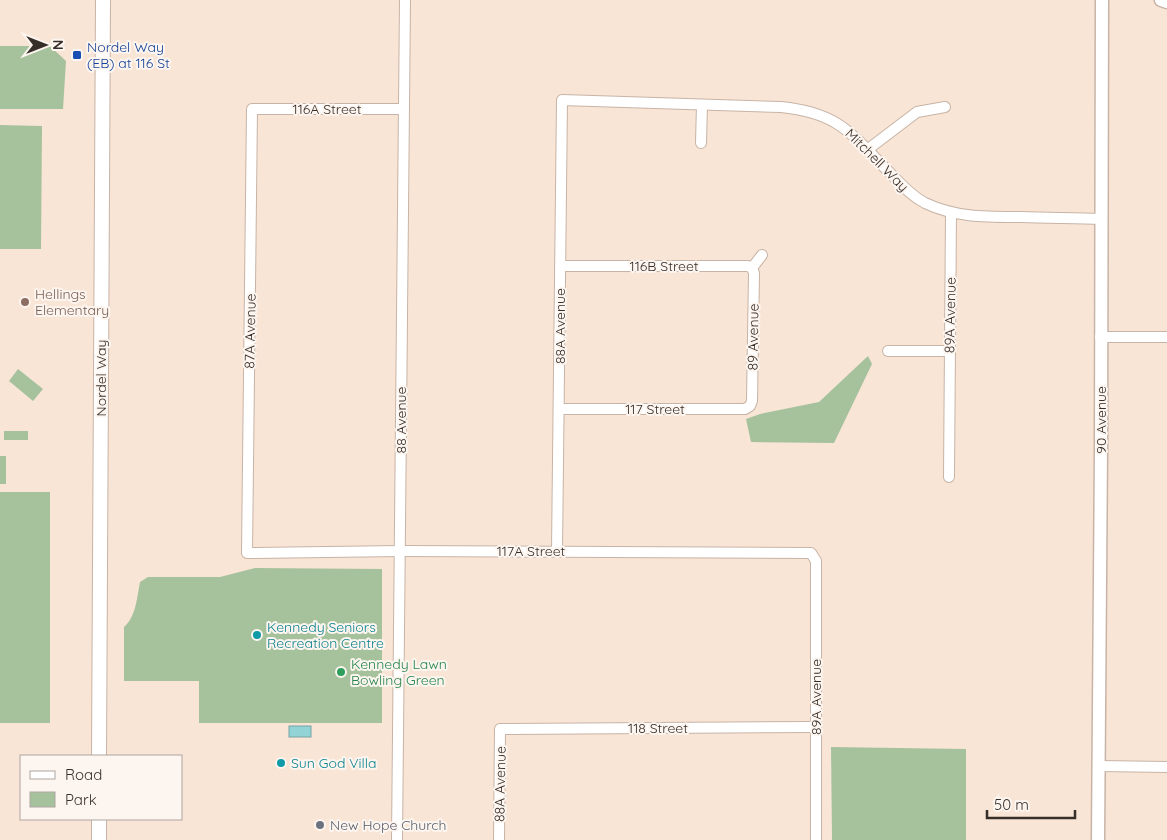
<svg xmlns="http://www.w3.org/2000/svg" width="1167" height="840" font-family="Quicksand,sans-serif">
<style>
.green{fill:#a6c29d}
.water{fill:#92d4d6;stroke:#76a2a2}
.lines{fill:none;stroke-linecap:round;stroke-linejoin:round}
.minor-casing{stroke:#c7b4a6;stroke-width:12}
.tertiary-casing{stroke:#c7b4a6;stroke-width:15}
.secondary-casing{stroke:#c7b4a6;stroke-width:16}
.minor{stroke:#fff;stroke-width:10}
.tertiary{stroke:#fff;stroke-width:12}
.secondary{stroke:#fff;stroke-width:14}
.transit-dot{fill:#1a4fb4;stroke:#fdf5ef;stroke-width:2}
.education-dot{fill:#8d6e63;stroke:#fdf5ef;stroke-width:2}
.culture-dot{fill:#0f9aa8;stroke:#fdf5ef;stroke-width:2}
.leisure-dot{fill:#2e9e5b;stroke:#fdf5ef;stroke-width:2}
.worship-dot{fill:#6b7280;stroke:#fdf5ef;stroke-width:2}
.labels{text-anchor:middle;dominant-baseline:central;stroke-width:4;stroke-linejoin:round;paint-order:stroke}
.transit-label{font-size:14px;fill:#164399;stroke:#fdf5ef;text-anchor:start}
.street-label{font-size:14px;fill:#362e29;stroke:#fdf5ef}
.education-label{font-size:14px;fill:#785e54;stroke:#fdf5ef;text-anchor:start}
.culture-label{font-size:14px;fill:#0d838f;stroke:#fdf5ef;text-anchor:start}
.leisure-label{font-size:14px;fill:#27864d;stroke:#fdf5ef;text-anchor:start}
.worship-label{font-size:14px;fill:#5b616d;stroke:#fdf5ef;text-anchor:start}
</style>
<rect width="100%" height="100%" fill="#f9e5d6"/>
<g class="green">
<polygon points="0,46 50,46 66,61 63,109 0,109"/>
<polygon points="0,125 42,126 41,249 0,249"/>
<polygon points="868,356 872,364 834,443 751,442 746,419 760,414 819,402"/>
<polygon points="18,369 43,389 33,401 9,381"/>
<rect x="4" y="431" width="24" height="9"/>
<rect x="0" y="456" width="6" height="28"/>
<rect x="0" y="492" width="50" height="231"/>
<path d="M255 568 382 569V723H199V681H124V627C136 617 137 597 140 582L148 577H220Z"/>
<polygon points="831,747 966,749 966,840 832,840"/>
</g>
<rect class="water" x="289" y="726" width="22" height="11"/>
<g class="lines">
<defs>
<g id="minor">
<polyline points="403,109 252,109 247,553 400,551 811,553 816,561 816,840"/>
<polyline points="701,143 702,105"/>
<polyline points="867,150 917,112 945,107"/>
<polyline points="560,266 748,266 752,268 762,255"/>
<polyline points="1100,337 1167,337"/>
<polyline points="888,351 950,351"/>
<polyline points="559,409 745,409 750,406 752,401 754,273 752,268"/>
<polyline points="949,477 951,213"/>
<path d="M557 552 562 100 781 107C840 113 851 134 890 173 901 184 911 196 925 203 957 218 987 217 1022 217 1048 218 1075 218 1101 219"/>
<polyline points="1099,766 1167,767"/>
<polyline points="397,840 405,0"/>
<polyline points="499,840 500,729 816,727"/>
</g>
<g id="tertiary">
<polyline points="1161,0 1167,2"/>
<polyline points="1098,840 1101,449 1102,0"/>
</g>
<g id="secondary">
<polyline points="99,756 103,0"/>
<polyline points="99,840 99,819"/>
</g>
</defs>
<use href="#minor" class="minor-casing"/>
<use href="#tertiary" class="tertiary-casing"/>
<use href="#secondary" class="secondary-casing"/>
<use href="#minor" class="minor"/>
<use href="#tertiary" class="tertiary"/>
<use href="#secondary" class="secondary"/>
</g>
<rect class="transit-dot" x="72" y="50" width="10" height="10" rx="2.5"/>
<circle class="education-dot" cx="25" cy="302" r="5"/>
<g class="culture-dot">
<circle cx="257" cy="635" r="5"/>
<circle cx="281" cy="763" r="5"/>
</g>
<circle class="leisure-dot" cx="341" cy="672" r="5"/>
<circle class="worship-dot" cx="320" cy="825" r="5"/>
<g class="labels">
<g class="transit-label">
<text x="87" y="47">Nordel Way<tspan x="87" dy="16">(EB) at 116 St</tspan></text>
</g>
<g class="street-label">
<text x="327" y="109">116A Street</text>
<text transform="translate(877 160) rotate(45)">Mitchell Way</text>
<text x="664" y="266">116B Street</text>
<text transform="translate(950 315) rotate(-89)">89A Avenue</text>
<text transform="translate(560 326) rotate(-90)">88A Avenue</text>
<text transform="translate(250 331) rotate(-89)">87A Avenue</text>
<text transform="translate(753 337) rotate(-89)">89 Avenue</text>
<text transform="translate(101 378) rotate(-90)">Nordel Way</text>
<text x="655" y="409">117 Street</text>
<text transform="translate(401 420) rotate(-90)">88 Avenue</text>
<text transform="translate(1101 420) rotate(-90)">90 Avenue</text>
<text x="531" y="551">117A Street</text>
<text transform="translate(816 697) rotate(-90)">89A Avenue</text>
<text x="658" y="728">118 Street</text>
<text transform="translate(500 784) rotate(-89)">88A Avenue</text>
</g>
<g class="education-label">
<text x="35" y="294">Hellings<tspan x="35" dy="16">Elementary</tspan></text>
</g>
<g class="culture-label">
<text x="267" y="627">Kennedy Seniors<tspan x="267" dy="16">Recreation Centre</tspan></text>
<text x="291" y="763">Sun God Villa</text>
</g>
<g class="leisure-label">
<text x="351" y="664">Kennedy Lawn<tspan x="351" dy="16">Bowling Green</tspan></text>
</g>
<g class="worship-label">
<text x="330" y="825">New Hope Church</text>
</g>
</g>
<rect x="20" y="755" width="162" height="65" fill="#fdf5ef" stroke="#ada5a0"/>
<rect x="30" y="771" width="25" height="8" fill="#ffffff" stroke="#ada5a0"/>
<text x="65" y="780" font-size="15" fill="#362e29">Road</text>
<rect x="30" y="792" width="25" height="15" fill="#a6c29d" stroke="#ada5a0"/>
<text x="65" y="805" font-size="15" fill="#362e29">Park</text>
<g transform="translate(45 45) rotate(90)" stroke="#fdf5ef" stroke-width="4" paint-order="stroke">
<path d="M0-4L9 19L0 12L-9 19Z" fill="#362e29"/>
<text y="-8" font-size="14" font-weight="bold" text-anchor="middle" fill="#362e29">N</text>
</g>
<path d="M987 810v8h88v-8" fill="none" stroke="#362e29" stroke-width="2.5"/>
<text x="994" y="810" font-size="15" fill="#362e29" stroke="#fdf5ef" stroke-width="4" paint-order="stroke">50 m</text>
</svg>
